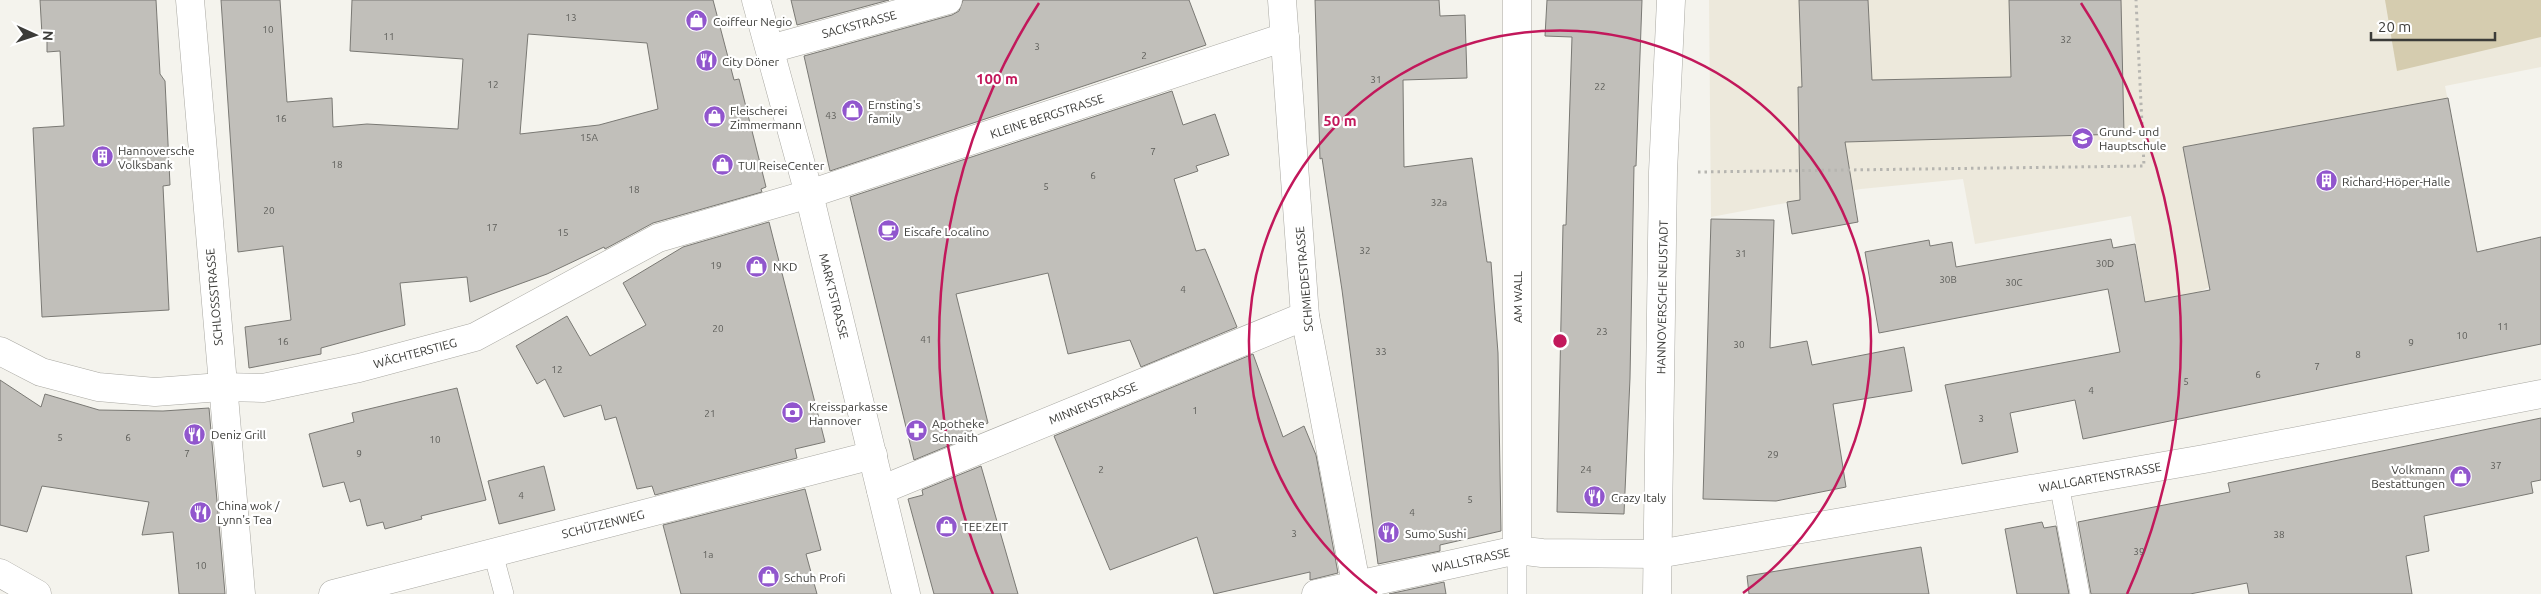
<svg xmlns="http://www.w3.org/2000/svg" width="2541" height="594" font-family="Ubuntu,sans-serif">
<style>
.built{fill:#ede9dc}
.green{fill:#d5ccaf}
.building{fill:#c1bfba;stroke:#7a7974;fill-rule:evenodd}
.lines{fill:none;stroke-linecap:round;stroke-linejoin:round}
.lane-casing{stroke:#a9a8a2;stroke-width:20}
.street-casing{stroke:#a9a8a2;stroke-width:29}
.path{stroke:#b6b5b0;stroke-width:3;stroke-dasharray:2.5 4;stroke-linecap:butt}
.lane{stroke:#fff;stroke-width:19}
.street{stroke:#fff;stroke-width:28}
.ring{fill:none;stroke:#c2185b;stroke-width:2.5}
.labels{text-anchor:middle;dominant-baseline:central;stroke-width:4.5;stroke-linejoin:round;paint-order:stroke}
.number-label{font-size:10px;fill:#5d5d59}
.poi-label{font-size:12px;fill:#3c3c39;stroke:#fff;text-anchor:start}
.street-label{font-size:12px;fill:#3c3c39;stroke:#fff}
.centre{fill:#c2185b;stroke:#fff;stroke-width:2.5}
.ring-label{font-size:15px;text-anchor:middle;font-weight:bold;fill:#c2185b;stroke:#fff;stroke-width:4.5;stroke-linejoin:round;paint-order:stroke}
</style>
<rect width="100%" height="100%" fill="#f4f3ed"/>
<polygon class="built" points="1709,0 2541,0 2541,67 2445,86 2475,237 2207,288 2199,292 2146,303 2131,216 1975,244 1963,179 1861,189 1711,217"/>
<polygon class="green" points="2385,0 2541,0 2541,37 2397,71"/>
<g class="building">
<polygon points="40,0 156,0 160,74 165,81 170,185 163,186 169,310 42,317 33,128 64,126 60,51 47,52 47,34 42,35"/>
<path d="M221 0H280L287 102 332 98 333 127 367 124 458 129 463 59 350 51 352 0H713L734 80 739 79 766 187 761 189 762 192 653 223 605 249 604 247 547 274 470 302 467 277 400 283 405 325 321 348V354L249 368 245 327 291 320 283 246 238 252ZM528 34 647 43 658 109 599 125 520 134Z"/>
<polygon points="791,0 889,0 797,25"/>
<polygon points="963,0 1189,0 1206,45 830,171 804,56 952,15 959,11"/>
<polygon points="1315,0 1439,0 1440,16 1465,15 1467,78 1403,80 1404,167 1472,158 1487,262 1491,262 1498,353 1501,531 1440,545 1440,551 1378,564 1342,290 1322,158 1320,159"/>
<polygon points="1547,0 1642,0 1636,166 1634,166 1630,378 1624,514 1557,512 1563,225 1566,225 1572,37 1545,36"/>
<polygon points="1799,0 1868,0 1872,80 2011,77 2009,0 2121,0 2124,134 1845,142 1858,222 1792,234 1787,202 1800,200 1798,87 1802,87"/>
<polygon points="1172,91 1183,125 1215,114 1229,155 1196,166 1198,171 1174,179 1196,251 1205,249 1237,327 1141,367 1130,340 1068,354 1048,273 956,294 988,423 971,430 972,436 914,460 850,197"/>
<polygon points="2448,98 2477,252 2541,237 2541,344 2083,439 2075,400 2010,413 2018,452 1962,464 1945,385 2120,352 2108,289 1879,333 1865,252 1929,240 1930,246 1952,242 1956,267 2111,239 2113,248 2135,244 2145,302 2210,290 2183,147"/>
<polygon points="1711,219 1774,220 1770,348 1807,341 1812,365 1904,347 1912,391 1833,404 1846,487 1776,501 1703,499"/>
<polygon points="769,222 825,442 795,449 797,458 655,495 652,486 637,489 616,417 605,420 601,405 564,417 545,379 537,384 516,346 567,316 590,356 646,325 623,283 683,247"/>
<polygon points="1253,354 1283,437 1304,426 1316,455 1338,573 1310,580 1310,572 1214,594 1197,537 1110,570 1054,436"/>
<polygon points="0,380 41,407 45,394 99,410 163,411 209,408 225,594 179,594 173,532 142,535 149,502 42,486 27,532 0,525"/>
<polygon points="457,388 486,500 421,516 422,519 385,529 383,522 367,526 360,499 350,502 344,482 323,487 309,434 354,422 352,413"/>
<polygon points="2541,418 2541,480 2531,482 2533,493 2424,516 2429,551 2406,556 2412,594 2249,594 2247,583 2190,594 2091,594 2078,522 2230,492 2228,483"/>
<polygon points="544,466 555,510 499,524 488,481"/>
<polygon points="981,466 1018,594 934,594 908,499 923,495 922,490"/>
<polygon points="805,489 821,550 806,554 817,594 681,594 663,525"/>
<polygon points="2042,522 2044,528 2056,526 2069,594 2017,594 2005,529"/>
<polygon points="1921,547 1929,594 1749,594 1747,576"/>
<polygon points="1444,582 1446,594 1389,594"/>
</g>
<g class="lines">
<defs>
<g id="lane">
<polyline points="2059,484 2080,594"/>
<polyline points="1517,550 1517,594"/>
<polyline points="493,553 504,594"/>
</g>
<g id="street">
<polyline points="190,0 241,594"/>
<polyline points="756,0 809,194 906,594"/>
<polyline points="1282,0 1305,316 1358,594"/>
<polyline points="1517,0 1517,550"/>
<polyline points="770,49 948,0"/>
<polyline points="0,351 41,372 98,387 155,392 221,387 263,388 359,368 475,337 658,238 809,194 1285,37"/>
<polyline points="881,490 1305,316"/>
<polyline points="0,573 37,594"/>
<polyline points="333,594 873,455"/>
<polyline points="1316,594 1517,550 1542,553 1658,554 2204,459 2541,394"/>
<polyline points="1657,594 1663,172 1671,0"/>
</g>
</defs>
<use href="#lane" class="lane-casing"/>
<use href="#street" class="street-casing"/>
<polyline class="path" points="1698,172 2144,166 2136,0"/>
<use href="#lane" class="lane"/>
<use href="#street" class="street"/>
</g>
<g class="ring">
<path d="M1377 593A311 311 0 1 1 1743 593"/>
<path d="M993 594A621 621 0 0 1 1039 3M2081 3A621 621 0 0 1 2127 594"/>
</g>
<defs>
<symbol id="shop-disc" viewBox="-11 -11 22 22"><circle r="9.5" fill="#9156cd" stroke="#fff"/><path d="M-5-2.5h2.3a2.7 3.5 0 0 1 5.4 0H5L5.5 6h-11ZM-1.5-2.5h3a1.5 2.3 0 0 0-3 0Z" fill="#fff"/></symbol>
<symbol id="restaurant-disc" viewBox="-11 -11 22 22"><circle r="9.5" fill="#9156cd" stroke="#fff"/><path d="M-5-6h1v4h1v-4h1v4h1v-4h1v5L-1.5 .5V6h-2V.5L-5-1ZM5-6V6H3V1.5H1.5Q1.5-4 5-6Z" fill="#fff"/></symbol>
<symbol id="school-disc" viewBox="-11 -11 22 22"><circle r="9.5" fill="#9156cd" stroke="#fff"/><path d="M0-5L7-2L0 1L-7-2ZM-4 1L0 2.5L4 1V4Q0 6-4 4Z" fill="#fff"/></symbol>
<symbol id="building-disc" viewBox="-11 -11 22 22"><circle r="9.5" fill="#9156cd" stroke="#fff"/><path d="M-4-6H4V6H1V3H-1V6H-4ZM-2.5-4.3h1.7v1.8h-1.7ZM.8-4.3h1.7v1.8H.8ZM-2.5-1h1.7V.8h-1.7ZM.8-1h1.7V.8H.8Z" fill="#fff"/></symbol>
<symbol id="cafe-disc" viewBox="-11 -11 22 22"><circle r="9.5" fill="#9156cd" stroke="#fff"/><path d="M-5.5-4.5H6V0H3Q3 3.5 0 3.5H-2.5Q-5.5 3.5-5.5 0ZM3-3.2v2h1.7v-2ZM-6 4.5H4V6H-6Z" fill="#fff"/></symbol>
<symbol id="bank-disc" viewBox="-11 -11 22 22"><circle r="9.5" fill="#9156cd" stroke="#fff"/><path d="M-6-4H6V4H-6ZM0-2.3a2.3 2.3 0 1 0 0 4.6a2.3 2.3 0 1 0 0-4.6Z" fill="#fff"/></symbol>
<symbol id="pharmacy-disc" viewBox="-11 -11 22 22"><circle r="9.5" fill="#9156cd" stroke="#fff"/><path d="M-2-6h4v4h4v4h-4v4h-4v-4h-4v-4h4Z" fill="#fff"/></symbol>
</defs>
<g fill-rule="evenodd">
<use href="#shop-disc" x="684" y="8" width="25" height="25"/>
<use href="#restaurant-disc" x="694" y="48" width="25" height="25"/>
<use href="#shop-disc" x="840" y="98" width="25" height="25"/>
<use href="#shop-disc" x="702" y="104" width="25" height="25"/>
<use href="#school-disc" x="2070" y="126" width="25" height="25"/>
<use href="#building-disc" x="90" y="144" width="25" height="25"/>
<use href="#shop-disc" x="710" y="152" width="25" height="25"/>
<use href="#building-disc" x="2314" y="168" width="25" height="25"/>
<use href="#cafe-disc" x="876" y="218" width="25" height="25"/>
<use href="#shop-disc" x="744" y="254" width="25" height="25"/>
<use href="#bank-disc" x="780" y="400" width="25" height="25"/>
<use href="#pharmacy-disc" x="904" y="418" width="25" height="25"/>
<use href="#restaurant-disc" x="182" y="422" width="25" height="25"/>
<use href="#shop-disc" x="2448" y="464" width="25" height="25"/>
<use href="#restaurant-disc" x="1582" y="484" width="25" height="25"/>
<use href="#restaurant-disc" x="188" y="500" width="25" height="25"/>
<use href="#shop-disc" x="934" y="514" width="25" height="25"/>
<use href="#restaurant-disc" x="1376" y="520" width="25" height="25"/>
<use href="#shop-disc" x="756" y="564" width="25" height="25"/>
</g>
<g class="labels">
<g class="number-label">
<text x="571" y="17">13</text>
<text x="268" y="29">10</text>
<text x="389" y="36">11</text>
<text x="2066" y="39">32</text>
<text x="1037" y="46">3</text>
<text x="1144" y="55">2</text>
<text x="1376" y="79">31</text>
<text x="493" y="84">12</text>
<text x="1600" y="86">22</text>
<text x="831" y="115">43</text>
<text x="281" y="118">16</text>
<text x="589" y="137">15A</text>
<text x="1153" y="151">7</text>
<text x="337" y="164">18</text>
<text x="1093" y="175">6</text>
<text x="1046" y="186">5</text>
<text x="634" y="189">18</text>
<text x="1439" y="202">32a</text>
<text x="269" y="210">20</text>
<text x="492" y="227">17</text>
<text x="563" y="232">15</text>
<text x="1365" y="250">32</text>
<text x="1741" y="253">31</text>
<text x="2105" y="263">30D</text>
<text x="716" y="265">19</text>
<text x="1948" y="279">30B</text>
<text x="2014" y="282">30C</text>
<text x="1183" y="289">4</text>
<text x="2503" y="326">11</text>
<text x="718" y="328">20</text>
<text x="1602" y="331">23</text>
<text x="2462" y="335">10</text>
<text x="926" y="339">41</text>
<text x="283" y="341">16</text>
<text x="2411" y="342">9</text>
<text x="1739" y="344">30</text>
<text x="1381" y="351">33</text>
<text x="2358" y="354">8</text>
<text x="2317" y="366">7</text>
<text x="557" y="369">12</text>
<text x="2258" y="374">6</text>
<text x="2186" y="381">5</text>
<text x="2091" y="390">4</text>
<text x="1195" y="410">1</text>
<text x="710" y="413">21</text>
<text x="1981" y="418">3</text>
<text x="60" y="437">5</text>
<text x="128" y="437">6</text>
<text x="435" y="439">10</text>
<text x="187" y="453">7</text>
<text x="359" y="453">9</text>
<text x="1773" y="454">29</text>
<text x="2496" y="465">37</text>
<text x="1101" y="469">2</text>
<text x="1586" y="469">24</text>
<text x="521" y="495">4</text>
<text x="1470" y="499">5</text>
<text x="1412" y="512">4</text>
<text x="1294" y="533">3</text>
<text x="2279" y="534">38</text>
<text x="2139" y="551">39</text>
<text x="708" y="554">1a</text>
<text x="201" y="565">10</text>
</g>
<g class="poi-label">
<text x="713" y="21">Coiffeur Negio</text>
<text x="722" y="61">City Döner</text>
<text x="868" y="104">Ernsting's<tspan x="868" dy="14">family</tspan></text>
<text x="730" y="110">Fleischerei<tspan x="730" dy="14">Zimmermann</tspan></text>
<text x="2099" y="131">Grund- und<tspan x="2099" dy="14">Hauptschule</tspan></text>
<text x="118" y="150">Hannoversche<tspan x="118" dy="14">Volksbank</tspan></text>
<text x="738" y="165">TUI ReiseCenter</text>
<text x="2342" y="181">Richard-Höper-Halle</text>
<text x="904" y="231">Eiscafe Localino</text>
<text x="773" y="266">NKD</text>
<text x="809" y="406">Kreissparkasse<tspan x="809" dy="14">Hannover</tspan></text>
<text x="932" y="423">Apotheke<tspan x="932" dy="14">Schnaith</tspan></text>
<text x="211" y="434">Deniz Grill</text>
<text x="2445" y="469" text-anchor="end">Volkmann<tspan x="2445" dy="14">Bestattungen</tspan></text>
<text x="1611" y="497">Crazy Italy</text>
<text x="217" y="505">China wok /<tspan x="217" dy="14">Lynn's Tea</tspan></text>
<text x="962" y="526">TEE ZEIT</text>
<text x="1405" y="533">Sumo Sushi</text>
<text x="784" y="577">Schuh Profi</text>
</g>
<g class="street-label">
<text transform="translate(859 24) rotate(-15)">SACKSTRASSE</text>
<text transform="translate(1047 116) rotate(-18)">KLEINE BERGSTRASSE</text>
<text transform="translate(1304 279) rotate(-95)">SCHMIEDESTRASSE</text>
<text transform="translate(834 296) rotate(76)">MARKTSTRASSE</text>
<text transform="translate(214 297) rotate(-95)">SCHLOSSSTRASSE</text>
<text transform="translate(1517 297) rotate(-90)">AM WALL</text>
<text transform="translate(1662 297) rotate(-89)">HANNOVERSCHE NEUSTADT</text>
<text transform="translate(415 353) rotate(-15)">WÄCHTERSTIEG</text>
<text transform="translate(1093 403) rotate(-22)">MINNENSTRASSE</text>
<text transform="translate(2100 477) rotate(-10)">WALLGARTENSTRASSE</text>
<text transform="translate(603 524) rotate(-14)">SCHÜTZENWEG</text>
<text transform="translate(1471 560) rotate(-12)">WALLSTRASSE</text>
</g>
</g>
<circle cx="1560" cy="341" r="8" class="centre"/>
<g class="ring-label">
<text x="997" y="84">100 m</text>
<text x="1340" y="126">50 m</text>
</g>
<g transform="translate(35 35) rotate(93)" stroke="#ffffff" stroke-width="4" paint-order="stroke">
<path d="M0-4L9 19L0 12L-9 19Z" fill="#3c3c39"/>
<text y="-8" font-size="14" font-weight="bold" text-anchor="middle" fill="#3c3c39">N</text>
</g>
<path d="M2371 32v8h124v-8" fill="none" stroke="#3c3c39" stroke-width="2.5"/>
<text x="2378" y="32" font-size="15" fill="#3c3c39" stroke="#ffffff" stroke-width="4" paint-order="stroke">20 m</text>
</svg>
